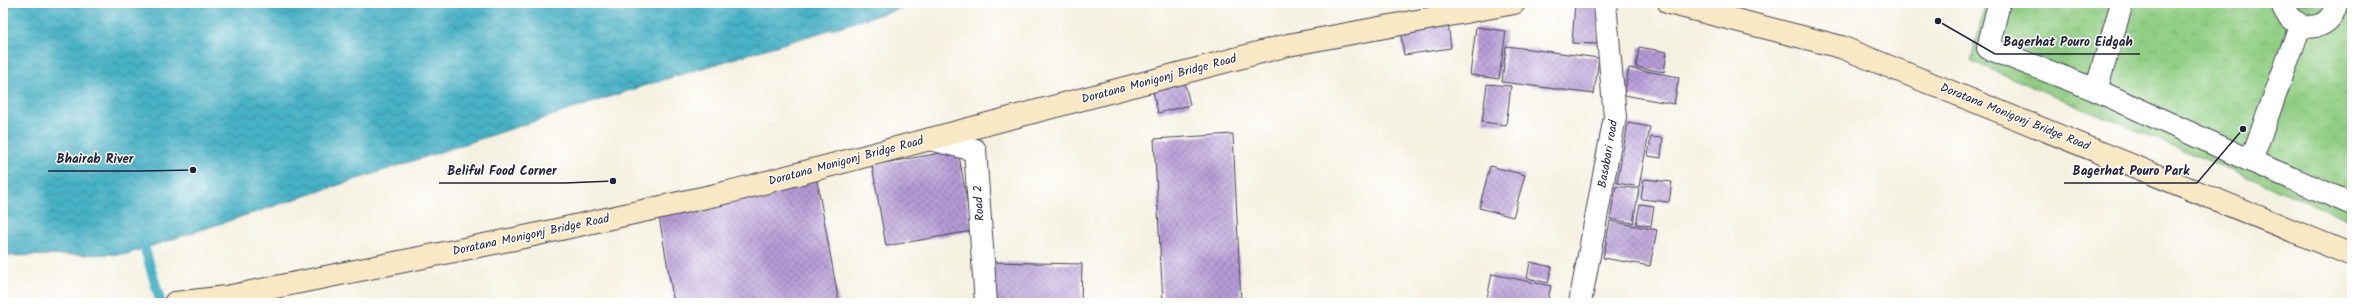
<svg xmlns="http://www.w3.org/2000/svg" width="2355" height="306" font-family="Kalam,sans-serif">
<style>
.park{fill:url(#park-crowns);stroke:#5a785f}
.water{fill:url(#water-waves);stroke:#346a80}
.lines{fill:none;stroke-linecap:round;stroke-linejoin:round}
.stream{stroke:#47b1c5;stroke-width:10}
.building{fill:url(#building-cross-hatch)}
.pedestrian-casing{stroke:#424154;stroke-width:24}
.minor-casing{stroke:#424154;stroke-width:24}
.secondary-casing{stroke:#424154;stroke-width:24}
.pedestrian{stroke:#fff;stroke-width:22}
.minor{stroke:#fff;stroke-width:22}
.secondary{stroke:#f8e8c3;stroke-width:22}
.labels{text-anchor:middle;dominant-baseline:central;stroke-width:3;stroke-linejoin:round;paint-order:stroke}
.street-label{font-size:12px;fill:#22223b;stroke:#fff}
.leader{fill:none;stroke:#22223b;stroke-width:1.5}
.callout-dot{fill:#22223b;stroke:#fff;stroke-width:1.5}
.callout-label{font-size:13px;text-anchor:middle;font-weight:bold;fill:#22223b;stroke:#fff;stroke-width:3;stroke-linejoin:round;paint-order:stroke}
</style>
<defs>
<pattern id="park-crowns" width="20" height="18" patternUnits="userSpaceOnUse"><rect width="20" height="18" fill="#91ce83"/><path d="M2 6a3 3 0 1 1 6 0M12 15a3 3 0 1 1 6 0" fill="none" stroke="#7db172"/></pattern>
<pattern id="water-waves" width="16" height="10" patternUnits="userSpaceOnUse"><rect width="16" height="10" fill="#47b1c5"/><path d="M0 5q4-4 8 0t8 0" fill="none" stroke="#3b90a1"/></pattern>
<pattern id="building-cross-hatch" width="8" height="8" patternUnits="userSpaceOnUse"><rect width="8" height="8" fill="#b69bd6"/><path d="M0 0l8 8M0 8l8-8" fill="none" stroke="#947eaf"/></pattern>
</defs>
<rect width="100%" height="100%" fill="#fff"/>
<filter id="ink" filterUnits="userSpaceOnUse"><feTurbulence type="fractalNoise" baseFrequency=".025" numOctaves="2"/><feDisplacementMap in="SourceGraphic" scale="8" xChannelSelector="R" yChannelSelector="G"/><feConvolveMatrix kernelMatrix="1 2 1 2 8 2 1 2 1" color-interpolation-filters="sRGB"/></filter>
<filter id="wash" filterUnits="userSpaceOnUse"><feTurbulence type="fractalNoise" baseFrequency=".012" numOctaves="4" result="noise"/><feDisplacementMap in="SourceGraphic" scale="16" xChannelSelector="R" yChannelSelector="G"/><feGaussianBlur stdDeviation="0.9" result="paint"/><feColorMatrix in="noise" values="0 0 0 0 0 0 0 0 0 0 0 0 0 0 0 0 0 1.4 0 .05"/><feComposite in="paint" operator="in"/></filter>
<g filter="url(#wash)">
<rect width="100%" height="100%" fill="#f5f1e1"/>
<polygon class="park" points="1985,3 2352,3 2352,221 1971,61"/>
<polygon class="water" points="3,3 918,3 640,87 127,254 3,256"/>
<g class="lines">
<polyline class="stream" points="141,236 161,303"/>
</g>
<g id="blocks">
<g class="building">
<polygon points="1575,3 1599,3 1597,44 1572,43"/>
<polygon points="1448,22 1451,48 1404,55 1400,28"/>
<polygon points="1476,27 1506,31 1499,79 1470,75"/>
<polygon points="1506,46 1599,58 1594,94 1502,82"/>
<polygon points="1639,47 1667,52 1664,72 1636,67"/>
<polygon points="1629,68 1679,77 1674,104 1624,95"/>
<polygon points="1184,79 1190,105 1158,113 1152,87"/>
<polygon points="1487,84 1511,86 1506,125 1482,122"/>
<polygon points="1628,123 1650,127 1639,187 1617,183"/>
<polygon points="1233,134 1241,303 1163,303 1154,139"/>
<polygon points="1651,137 1663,138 1661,158 1648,156"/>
<polygon points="958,150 972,231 886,246 872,165"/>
<polygon points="1490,166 1525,175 1513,217 1479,208"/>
<polygon points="1644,179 1672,182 1669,202 1641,199"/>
<polygon points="817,181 839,303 674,303 658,211"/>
<polygon points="1616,186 1639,189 1633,223 1610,219"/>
<polygon points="1640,204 1654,206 1651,226 1636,224"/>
<polygon points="1610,221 1657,230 1650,266 1603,258"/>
<polygon points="991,262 1082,264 1081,303 990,303"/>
<polygon points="1530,262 1552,267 1548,283 1527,278"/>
<polygon points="1492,274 1551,286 1547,303 1486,303"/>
</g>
</g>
</g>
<g filter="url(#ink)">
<use href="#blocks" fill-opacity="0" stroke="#424154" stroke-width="1"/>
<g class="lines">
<defs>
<g id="pedestrian">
<polyline points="1999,3 1988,48 2096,90 2251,161 2352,204"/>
<path d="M2282 3C2290 34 2332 35 2336 3"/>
<polyline points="2096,90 2122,3"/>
<polyline points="2251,161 2300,26"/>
</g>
<g id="minor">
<polyline points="930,139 975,150 986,303"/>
<polyline points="1580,303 1615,117 1605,3"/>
</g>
<g id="secondary">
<polyline points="1669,3 1841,47 2352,255"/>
<polyline points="175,303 226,297 529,236 729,192 1288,45 1514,3"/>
</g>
</defs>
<use href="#pedestrian" class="pedestrian-casing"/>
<use href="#minor" class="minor-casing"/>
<use href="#secondary" class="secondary-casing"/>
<use href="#pedestrian" class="pedestrian"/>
<use href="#minor" class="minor"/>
<use href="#secondary" class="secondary"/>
</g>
</g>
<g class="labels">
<g class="street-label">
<text transform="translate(1159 79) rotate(-15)">Doratana Monigonj Bridge Road</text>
<text transform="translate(2015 117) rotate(22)">Doratana Monigonj Bridge Road</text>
<text transform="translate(1608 154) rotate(-80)">Basabari road</text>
<text transform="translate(846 161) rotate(-15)">Doratana Monigonj Bridge Road</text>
<text transform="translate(979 203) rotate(-94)">Road 2</text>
<text transform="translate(531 235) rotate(-12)">Doratana Monigonj Bridge Road</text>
</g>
</g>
<path class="leader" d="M1938 21L1995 54H2140M193 170L141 171H48M2243 129L2197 183H2064M613 181L565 183H439"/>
<g class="callout-dot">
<circle cx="1938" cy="21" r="4"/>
<circle cx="193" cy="170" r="4"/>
<circle cx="2243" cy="129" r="4"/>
<circle cx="613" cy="181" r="4"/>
</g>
<g class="callout-label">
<text x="2068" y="46">Bagerhat Pouro Eidgah</text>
<text x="95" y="163">Bhairab River</text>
<text x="2131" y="175">Bagerhat Pouro Park</text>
<text x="502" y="175">Beliful Food Corner</text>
</g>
<rect width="2355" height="306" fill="none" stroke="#fff" stroke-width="16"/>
</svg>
